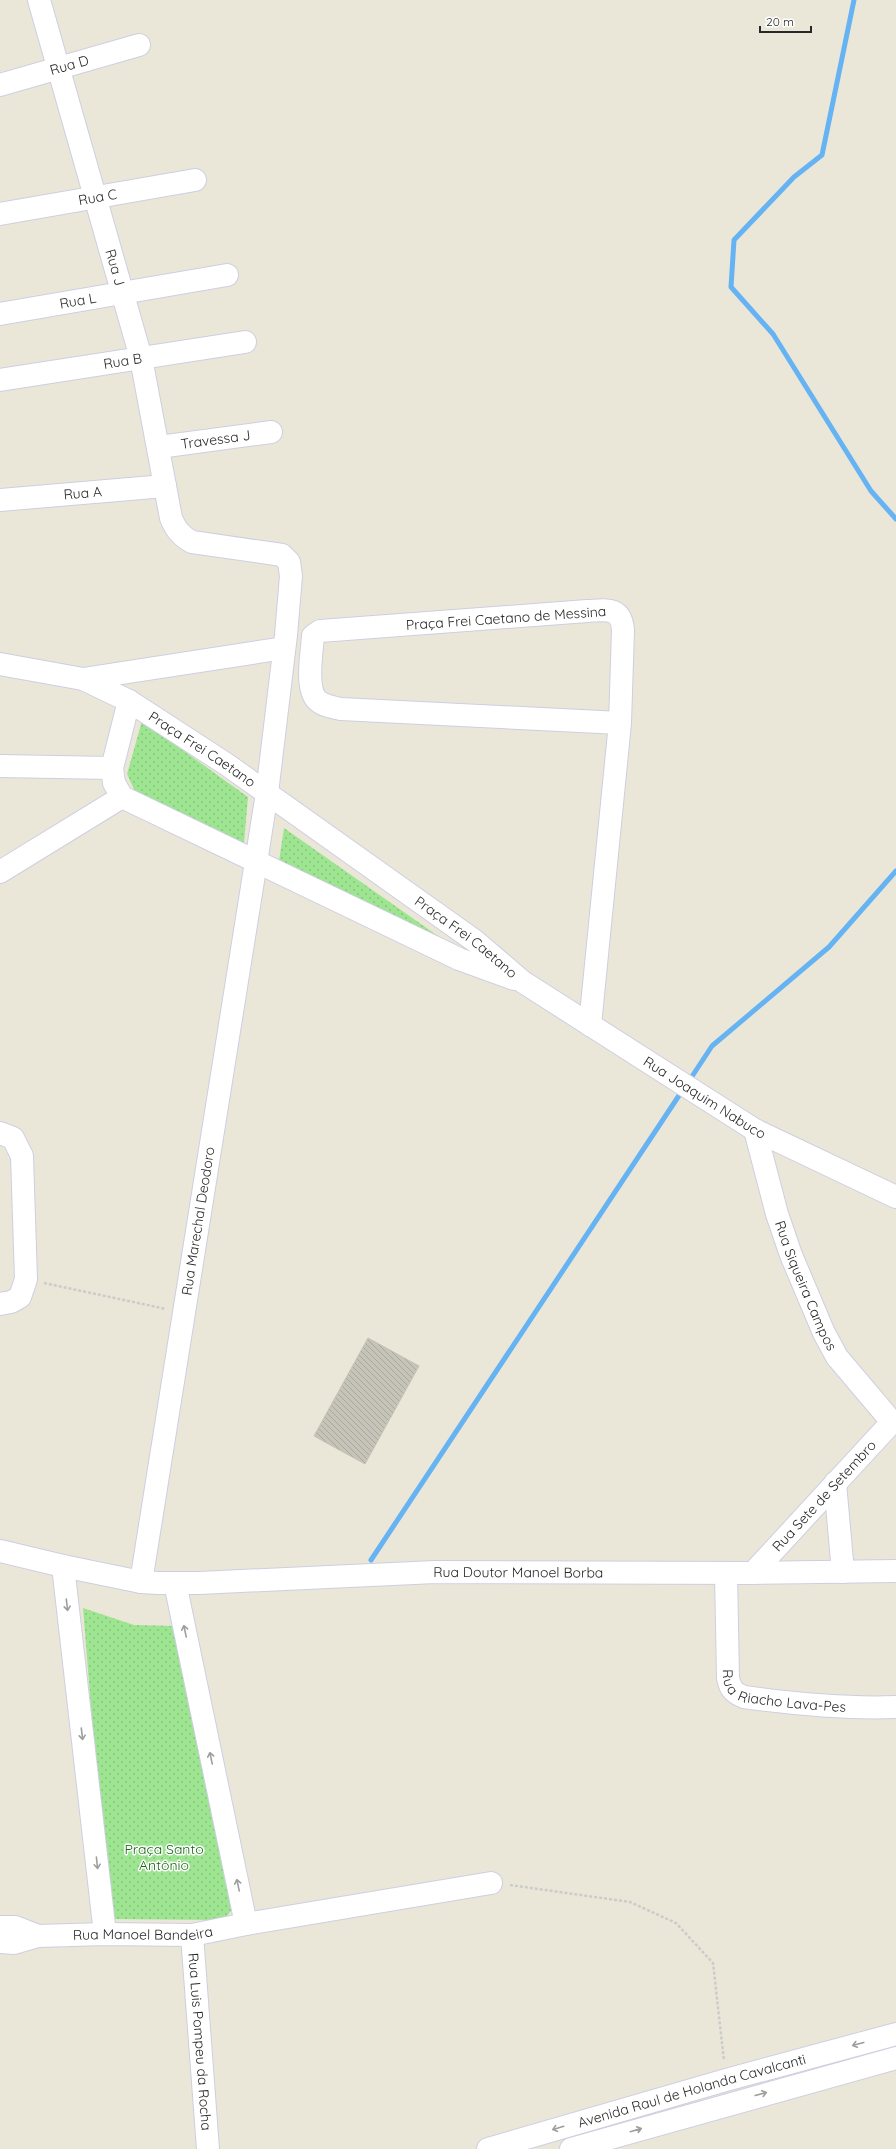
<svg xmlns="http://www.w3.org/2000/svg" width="896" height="2149" font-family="Quicksand,sans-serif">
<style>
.park{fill:url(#park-dots)}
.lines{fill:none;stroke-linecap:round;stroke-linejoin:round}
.stream{stroke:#66b3f3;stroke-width:5}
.building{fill:url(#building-back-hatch);stroke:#c6c3b2}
.minor-casing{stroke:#cecee2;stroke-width:24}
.path{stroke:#cbcbcb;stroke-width:2.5;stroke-dasharray:3 2;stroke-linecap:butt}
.minor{stroke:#fff;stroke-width:22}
.oneway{stroke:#9e9e9e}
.labels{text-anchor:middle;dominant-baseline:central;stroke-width:3;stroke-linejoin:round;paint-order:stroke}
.street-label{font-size:14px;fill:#282828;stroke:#fff}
.park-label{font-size:14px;fill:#186616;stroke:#fff}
</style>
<defs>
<pattern id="park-dots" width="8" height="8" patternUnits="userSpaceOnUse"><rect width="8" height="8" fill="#9ee592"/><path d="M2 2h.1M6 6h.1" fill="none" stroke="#88c47e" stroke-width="1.8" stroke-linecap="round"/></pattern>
<pattern id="building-back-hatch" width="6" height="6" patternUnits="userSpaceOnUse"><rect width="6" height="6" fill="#c6c3b8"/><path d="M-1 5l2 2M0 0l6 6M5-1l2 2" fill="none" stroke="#aaa89e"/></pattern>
</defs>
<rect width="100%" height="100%" fill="#ebe7d8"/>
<g class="park">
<polygon points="142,721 248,797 244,843 137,796 127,774"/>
<polygon points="284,828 478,964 279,861"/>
<polygon points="83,1608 134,1625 177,1626 236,1904 224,1920 108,1919"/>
</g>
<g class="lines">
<g class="stream">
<polyline points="854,0 822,155 794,177 734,240 731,287 773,334 871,491 896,519"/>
<polyline points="689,1081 712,1046 829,947 896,871"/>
<polyline points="371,1560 682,1091"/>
</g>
</g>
<polygon class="building" points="368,1338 419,1366 365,1464 314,1436"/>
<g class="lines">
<defs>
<g id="minor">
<path id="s1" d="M39 0 141 358 171 518C176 530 181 536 192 542L282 555 289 562 291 576 286 635 267 793 141 1582"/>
<path id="s2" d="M0 85 139 45"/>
<path id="s3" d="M0 214 195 180"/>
<path id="s4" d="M0 314 227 275"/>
<path id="s5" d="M0 380 245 342"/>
<path id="s6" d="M159 447 271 432"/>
<path id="s7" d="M0 500 165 486"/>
<path id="s8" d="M0 664 83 679 129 701 226 764 475 941 523 982 755 1130 896 1197"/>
<polyline points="83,679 284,648"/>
<polyline points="129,701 112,768 114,783 122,797 459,959 514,979"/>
<polyline points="0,766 112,768"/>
<polyline points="0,872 122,797"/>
<path d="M590 1025 620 723 623 630C621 606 606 610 587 611L320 631 313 636C312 652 305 688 317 700 323 706 333 707 341 709L620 723"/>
<path id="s9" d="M755 1130 777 1214 791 1255 824 1333 837 1357 892 1422"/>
<polyline points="0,1133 13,1138 22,1156 26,1279 20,1297 11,1302 0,1304"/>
<polyline points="835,1483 843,1572"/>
<path id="s10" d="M0 1551 63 1566 141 1582 158 1583H199L435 1572 753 1573 896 1571"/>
<polyline points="63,1566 105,1934"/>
<path id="s11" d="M726 1573 728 1678C730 1689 734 1693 744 1697 795 1704 845 1709 896 1707"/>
<path id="s12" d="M753 1573 892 1422 896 1421"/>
<polyline points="175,1583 246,1924"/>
<polyline points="0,1927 15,1927 38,1936"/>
<path id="s13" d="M192 1935 208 2149"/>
<path id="s14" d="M0 1942 14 1943 38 1936 105 1934 192 1935 246 1924 491 1883"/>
<path id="s15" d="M488 2149 726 2080 896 2034"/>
<polyline points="571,2149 896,2058"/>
</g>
</defs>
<use href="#minor" class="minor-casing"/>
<g class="path">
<polyline points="44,1283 166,1309"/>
<polyline points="510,1885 630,1902 676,1923 713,1963 724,2061"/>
</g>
<use href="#minor" class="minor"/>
</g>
<defs><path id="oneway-shaft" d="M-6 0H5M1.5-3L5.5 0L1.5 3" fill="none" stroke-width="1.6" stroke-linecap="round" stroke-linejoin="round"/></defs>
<g class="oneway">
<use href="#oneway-shaft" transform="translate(67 1605) rotate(83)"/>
<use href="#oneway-shaft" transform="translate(185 1631) rotate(-102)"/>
<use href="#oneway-shaft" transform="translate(82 1734) rotate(83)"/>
<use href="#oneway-shaft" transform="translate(211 1758) rotate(-102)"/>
<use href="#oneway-shaft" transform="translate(97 1863) rotate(84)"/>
<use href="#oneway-shaft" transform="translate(238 1885) rotate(-102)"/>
<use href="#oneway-shaft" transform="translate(858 2044) rotate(165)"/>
<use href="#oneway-shaft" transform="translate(761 2094) rotate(-15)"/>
<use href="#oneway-shaft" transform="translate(558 2128) rotate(163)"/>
<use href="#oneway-shaft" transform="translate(636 2130) rotate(-16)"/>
</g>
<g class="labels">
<g class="street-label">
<text stroke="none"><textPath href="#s2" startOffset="72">Rua D</textPath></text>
<text stroke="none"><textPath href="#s3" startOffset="99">Rua C</textPath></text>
<text stroke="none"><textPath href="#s1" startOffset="278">Rua J</textPath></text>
<text stroke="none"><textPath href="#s4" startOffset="79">Rua L</textPath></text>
<text stroke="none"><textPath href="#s5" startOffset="124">Rua B</textPath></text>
<text stroke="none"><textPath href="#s6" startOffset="57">Travessa J</textPath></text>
<text stroke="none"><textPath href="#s7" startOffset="83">Rua A</textPath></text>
<text transform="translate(506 618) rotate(-4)">Praça Frei Caetano de Messina</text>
<text stroke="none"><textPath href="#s8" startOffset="223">Praça Frei Caetano</textPath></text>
<text stroke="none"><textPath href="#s8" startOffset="547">Praça Frei Caetano</textPath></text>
<text stroke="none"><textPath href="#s8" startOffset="835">Rua Joaquim Nabuco</textPath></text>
<text transform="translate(198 1221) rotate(-81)">Rua Marechal Deodoro</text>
<text stroke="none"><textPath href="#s9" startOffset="164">Rua Siqueira Campos</textPath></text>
<text stroke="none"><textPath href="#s12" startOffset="105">Rua Sete de Setembro</textPath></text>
<text stroke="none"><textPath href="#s10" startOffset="522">Rua Doutor Manoel Borba</textPath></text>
<text stroke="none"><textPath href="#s11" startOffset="165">Rua Riacho Lava-Pes</textPath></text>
<text stroke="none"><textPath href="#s14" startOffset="144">Rua Manoel Bandeira</textPath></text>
<text stroke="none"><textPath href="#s13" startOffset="107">Rua Luis Pompeu da Rocha</textPath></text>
<text stroke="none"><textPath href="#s15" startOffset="212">Avenida Raul de Holanda Cavalcanti</textPath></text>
</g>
<g class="park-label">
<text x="164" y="1849">Praça Santo<tspan x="164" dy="16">Antônio</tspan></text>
</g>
</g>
<path d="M760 26v6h51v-6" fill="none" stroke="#282828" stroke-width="2"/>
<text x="766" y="26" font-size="12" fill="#282828" stroke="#ffffff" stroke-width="3" paint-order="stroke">20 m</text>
</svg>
